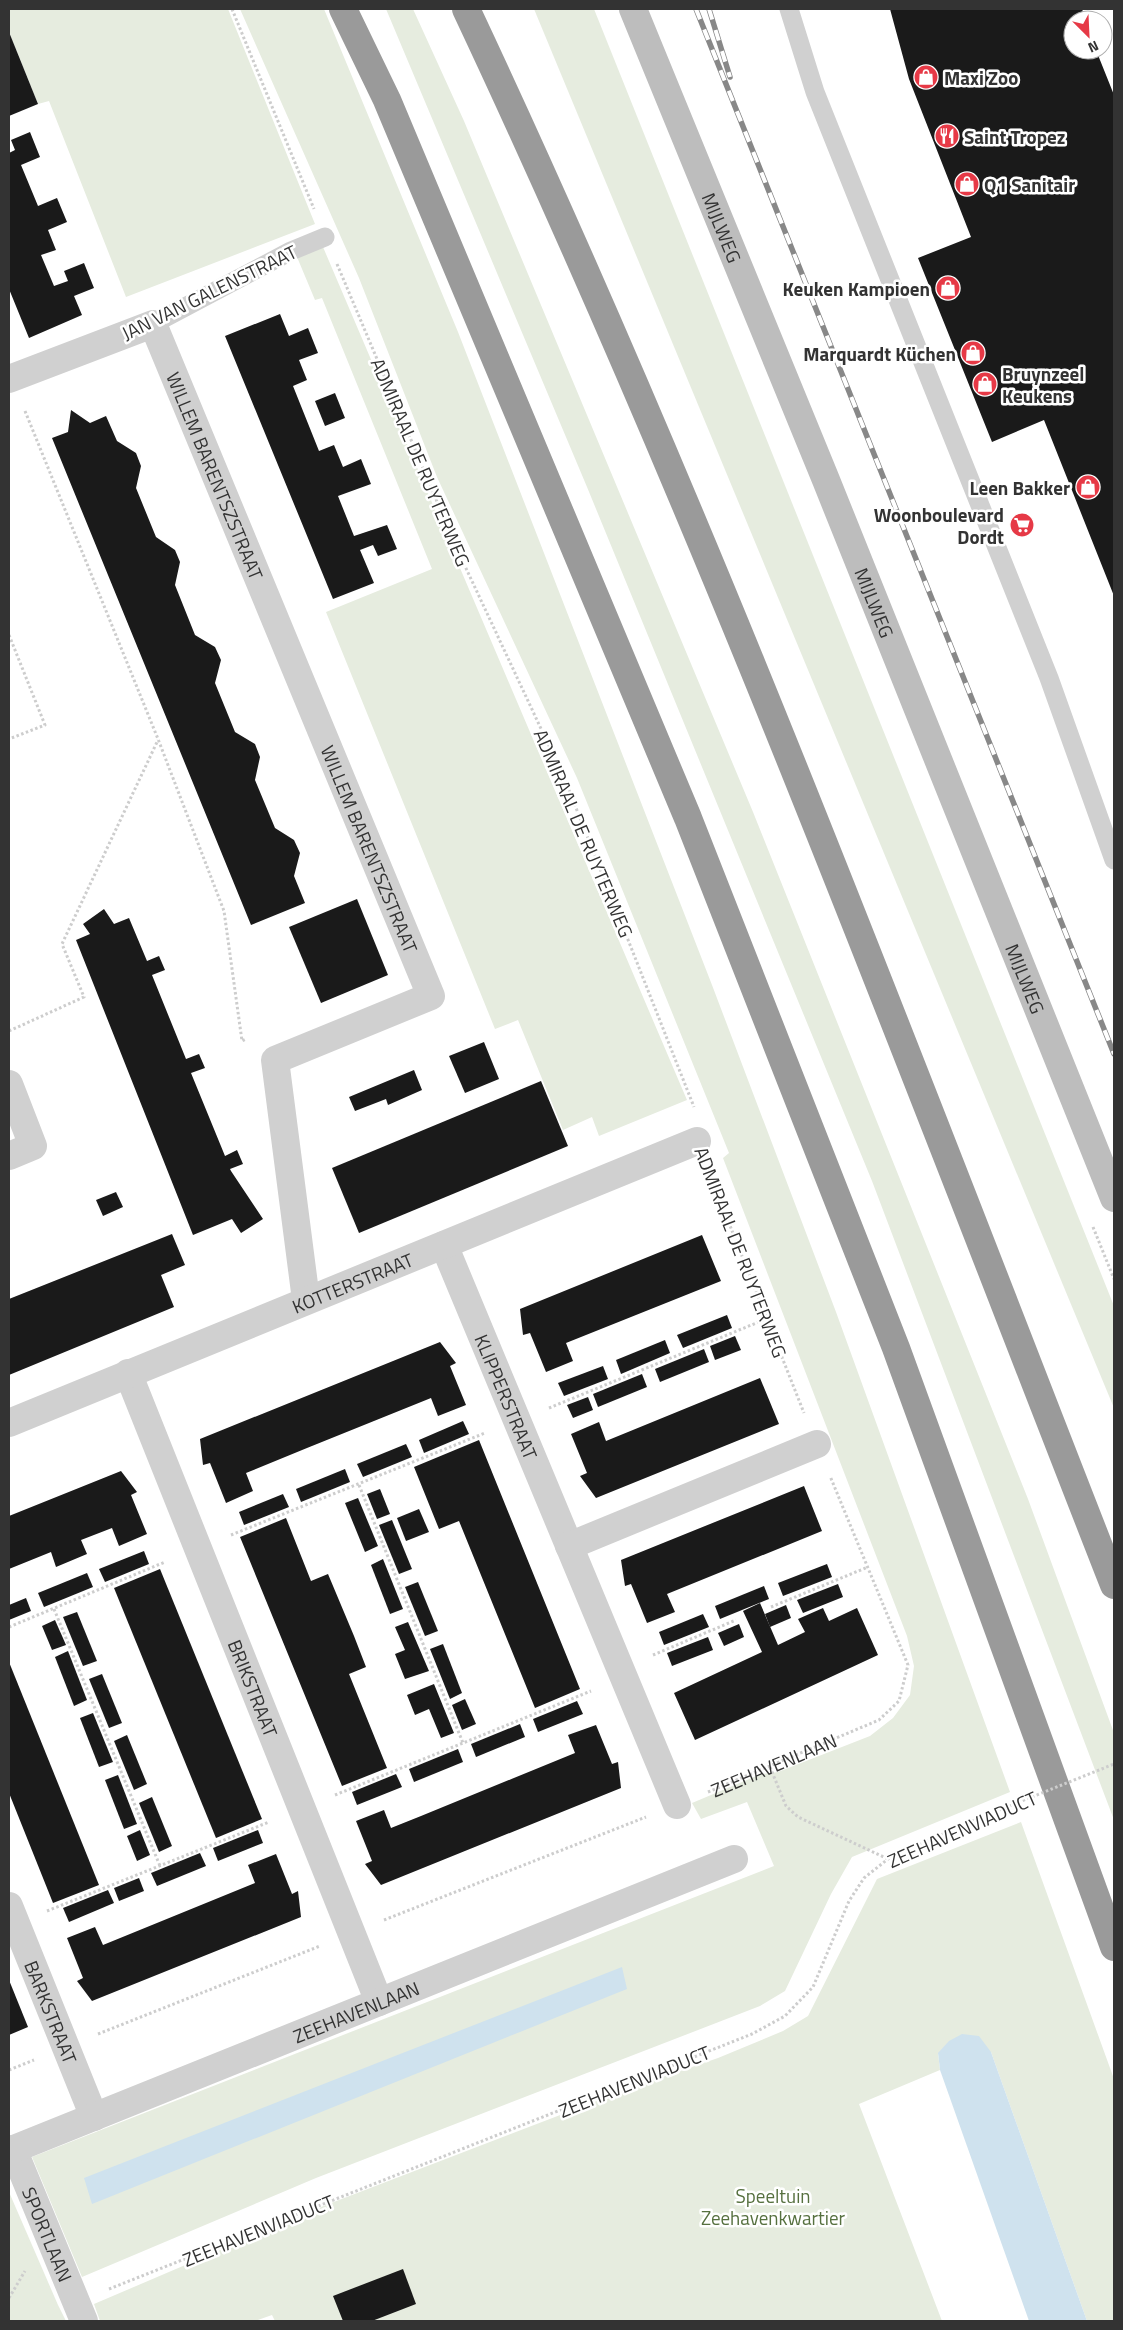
<svg xmlns="http://www.w3.org/2000/svg" width="1123" height="2330" font-family="'Titillium Web',sans-serif">
<style>
.green{fill:#e6ecdf}
.water{fill:#cfe2ee}
.building{fill:#1a1a1a}
.lines{fill:none;stroke-linecap:round;stroke-linejoin:round}
.path{stroke:#cdcdcd;stroke-width:3;stroke-dasharray:2.5 2.5;stroke-linecap:butt}
.service{stroke:#d0d0d0;stroke-width:19}
.minor{stroke:#d0d0d0;stroke-width:28}
.secondary{stroke:#bdbdbd;stroke-width:28}
.motorway{stroke:#9a9a9a;stroke-width:28}
.rail-casing{stroke:#888;stroke-width:5.5}
.rail{stroke:#fff;stroke-width:4;stroke-dasharray:11;stroke-linecap:butt}
.path-bridge{stroke:#cdcdcd;stroke-width:3;stroke-dasharray:2.5 2.5;stroke-linecap:butt}
.labels{text-anchor:middle;dominant-baseline:central;stroke-width:5;stroke-linejoin:round;paint-order:stroke}
.poi-label{font-size:19px;font-weight:bold;fill:#333;stroke:#fff;text-anchor:start}
.street-label{font-size:19px;fill:#333;stroke:#fff}
.park-label{font-size:19px;fill:#56703f;stroke:#fff}
</style>
<rect width="100%" height="100%" fill="#fff"/>
<g class="green">
<polygon points="9,9 228,9 315,224 126,297 49,101 38,104 9,32"/>
<polygon points="240,9 324,9 458,332 712,985 836,1312 1010,1792 852,1857 831,1894 785,1991 760,2006 316,2178 82,2277 32,2157 774,1866 747,1802 701,1819 692,1803 761,1774 778,1772 870,1736 893,1718 910,1695 914,1666 907,1636 723,1158 729,1153 577,778 437,477 359,278"/>
<polygon points="386,9 413,9 464,121 753,812 1028,1499 1114,1733 1114,1820 872,1181 587,487"/>
<polygon points="534,9 594,9 1114,1306 1114,1408"/>
<polygon points="323,247 687,1100 599,1136 592,1117 563,1130 518,1020 495,1029 326,612 432,569 322,298 315,300 297,257"/>
<polygon points="1021,1822 1114,2079 1114,2321 1087,2321 991,2052 938,2053 940,2070 859,2104 942,2321 275,2321 272,2315 255,2321 100,2321 94,2304 326,2205 628,2089 718,2058 783,2031 808,2016 877,1879"/>
<polygon points="9,2192 58,2305 66,2321 9,2321"/>
</g>
<g class="water">
<polygon points="622,1967 627,1989 92,2204 84,2178"/>
<polygon points="962,2034 979,2036 991,2052 1087,2321 1029,2321 940,2070 938,2053 949,2041"/>
</g>
<g class="building">
<polygon points="890,9 1082,9 1086,20 1073,20 1073,50 1096,50 1114,95 1114,596 1044,420 992,442 918,258 971,237 909,79"/>
<polygon points="9,32 38,104 9,116"/>
<polygon points="30,132 40,157 21,165 38,206 57,198 67,222 48,230 56,250 41,255 54,286 68,281 64,271 84,263 94,288 74,296 82,315 29,338 9,289 9,153 15,150 11,140"/>
<polygon points="280,314 289,336 308,328 318,353 299,360 307,380 293,386 319,451 334,445 343,467 361,459 371,484 338,496 354,536 387,525 397,549 378,556 373,545 360,550 374,583 333,599 225,336"/>
<polygon points="335,393 345,418 325,426 315,401"/>
<polygon points="71,410 90,423 106,416 117,441 136,453 141,466 136,488 156,537 175,550 180,562 175,585 195,635 215,647 221,660 215,683 235,732 255,744 260,757 255,780 275,828 294,840 300,853 294,876 305,903 251,925 52,438 68,432"/>
<polygon points="357,899 388,975 321,1003 289,927"/>
<polygon points="104,909 114,924 129,918 147,961 159,956 165,970 152,975 186,1059 199,1054 205,1068 191,1073 225,1156 237,1150 243,1164 230,1169 231,1171 263,1219 241,1233 232,1219 193,1235 76,940 90,934 83,924"/>
<polygon points="484,1042 499,1079 465,1093 449,1056"/>
<polygon points="414,1070 422,1090 388,1105 386,1099 355,1111 349,1097"/>
<polygon points="541,1081 568,1146 359,1233 332,1168"/>
<polygon points="116,1192 123,1207 103,1216 96,1200"/>
<polygon points="172,1234 185,1265 161,1275 174,1307 9,1375 9,1299"/>
<polygon points="702,1235 721,1281 566,1343 573,1361 546,1372 530,1333 523,1335 520,1309"/>
<polygon points="727,1315 732,1328 683,1348 677,1335"/>
<polygon points="735,1336 741,1350 715,1360 710,1346"/>
<polygon points="665,1340 670,1353 621,1374 616,1360"/>
<polygon points="440,1342 456,1363 450,1366 466,1405 438,1416 431,1398 307,1448 246,1473 253,1491 226,1503 210,1463 203,1465 200,1439"/>
<polygon points="704,1349 709,1362 660,1382 655,1369"/>
<polygon points="603,1366 608,1379 564,1396 558,1383"/>
<polygon points="642,1374 647,1387 598,1407 593,1394"/>
<polygon points="760,1378 779,1424 596,1498 580,1476 587,1473 571,1434 599,1422 606,1441"/>
<polygon points="588,1397 593,1410 573,1418 567,1405"/>
<polygon points="463,1421 469,1434 424,1453 419,1440"/>
<polygon points="479,1440 580,1689 535,1708 459,1521 439,1529 414,1467"/>
<polygon points="406,1444 412,1457 363,1477 357,1464"/>
<polygon points="345,1469 350,1482 301,1502 296,1489"/>
<polygon points="121,1471 137,1492 131,1495 147,1534 119,1546 112,1528 81,1540 87,1554 56,1567 51,1552 9,1569 9,1516"/>
<polygon points="804,1486 822,1531 667,1594 675,1612 647,1623 631,1584 625,1586 621,1560"/>
<polygon points="380,1489 390,1514 377,1519 367,1494"/>
<polygon points="283,1494 289,1507 244,1525 239,1512"/>
<polygon points="358,1498 378,1546 365,1552 345,1503"/>
<polygon points="419,1509 429,1532 406,1541 397,1518"/>
<polygon points="286,1518 311,1581 328,1574 354,1636 366,1667 349,1674 387,1768 342,1786 240,1537"/>
<polygon points="392,1520 412,1569 399,1574 379,1525"/>
<polygon points="144,1551 149,1564 105,1582 99,1569"/>
<polygon points="383,1559 403,1609 390,1614 371,1565"/>
<polygon points="827,1564 832,1577 783,1596 778,1583"/>
<polygon points="160,1569 262,1819 216,1838 114,1588"/>
<polygon points="87,1573 93,1587 44,1607 38,1593"/>
<polygon points="418,1582 438,1631 425,1636 405,1587"/>
<polygon points="838,1584 843,1597 803,1613 797,1600"/>
<polygon points="764,1586 769,1599 720,1619 715,1606"/>
<polygon points="26,1598 31,1611 9,1620 9,1605"/>
<polygon points="760,1603 778,1645 805,1632 798,1619 823,1608 829,1621 857,1608 878,1655 695,1740 674,1693 762,1652 743,1611"/>
<polygon points="786,1605 791,1618 770,1627 765,1614"/>
<polygon points="77,1612 97,1661 83,1666 63,1617"/>
<polygon points="703,1614 709,1627 664,1645 659,1632"/>
<polygon points="55,1620 66,1645 52,1650 42,1626"/>
<polygon points="408,1622 429,1671 405,1679 395,1654 405,1650 395,1627"/>
<polygon points="739,1624 744,1637 724,1646 718,1633"/>
<polygon points="708,1637 713,1650 672,1666 667,1653"/>
<polygon points="443,1644 462,1693 450,1699 430,1649"/>
<polygon points="68,1651 87,1700 74,1706 55,1657"/>
<polygon points="9,1662 99,1885 53,1903 9,1793"/>
<polygon points="102,1674 122,1723 109,1728 89,1679"/>
<polygon points="434,1684 454,1733 441,1738 429,1709 415,1715 407,1695"/>
<polygon points="465,1699 476,1724 462,1730 452,1705"/>
<polygon points="577,1701 583,1714 538,1732 533,1719"/>
<polygon points="93,1713 113,1762 99,1767 80,1718"/>
<polygon points="520,1724 525,1737 476,1757 471,1744"/>
<polygon points="596,1725 612,1764 618,1762 621,1788 381,1885 365,1864 372,1861 356,1821 384,1810 391,1828 421,1816 575,1753 568,1735"/>
<polygon points="127,1735 147,1784 134,1790 114,1741"/>
<polygon points="458,1749 463,1762 414,1782 409,1769"/>
<polygon points="396,1774 402,1787 357,1805 352,1792"/>
<polygon points="118,1775 137,1824 124,1829 105,1780"/>
<polygon points="152,1797 172,1846 159,1852 139,1803"/>
<polygon points="140,1830 150,1855 137,1861 127,1836"/>
<polygon points="258,1830 263,1843 218,1861 213,1848"/>
<polygon points="200,1853 206,1866 157,1886 151,1873"/>
<polygon points="276,1854 292,1894 298,1891 301,1917 92,2001 77,1981 83,1978 67,1938 95,1927 103,1945 255,1883 248,1865"/>
<polygon points="139,1878 144,1891 119,1901 114,1888"/>
<polygon points="108,1890 114,1903 69,1922 63,1908"/>
<polygon points="9,1980 28,2027 9,2035"/>
<polygon points="403,2269 416,2304 372,2321 343,2321 333,2296"/>
</g>
<g class="lines">
<g class="path">
<polyline points="232,9 314,209"/>
<polyline points="337,264 457,549 565,780 694,1107"/>
<polyline points="25,411 158,739 224,911 242,1041 246,1039"/>
<polyline points="9,635 45,725 9,739"/>
<polyline points="9,1031 84,997 62,944 158,740"/>
<polyline points="710,1175 804,1413"/>
<polyline points="1093,1227 1114,1279"/>
<polyline points="549,1408 766,1319"/>
<polyline points="359,1485 463,1743"/>
<polyline points="231,1535 485,1433"/>
<polyline points="771,1607 868,1567"/>
<polyline points="54,1609 160,1866"/>
<polyline points="9,1627 165,1562"/>
<polyline points="653,1655 736,1620"/>
<polyline points="770,1767 786,1806 798,1817 888,1859"/>
<path id="s1" d="M708 1792 879 1720 899 1701 908 1665 830 1476"/>
<polyline points="335,1795 591,1691"/>
<polyline points="47,1911 269,1822"/>
<polyline points="384,1920 646,1817"/>
<polyline points="98,2034 320,1946"/>
<polyline points="9,2070 34,2060"/>
<polyline points="109,2289 752,2034 785,2016 813,1987 849,1901 864,1878 888,1859 967,1823"/>
<polyline points="9,2298 25,2271"/>
</g>
<g class="service">
<polyline points="789,9 815,92 1049,678 1114,860"/>
<polyline points="153,324 291,251 325,237"/>
</g>
<g class="minor">
<path id="s2" d="M9 379 153 324 431 996 275 1060 306 1300"/>
<polyline points="9,1084 33,1146 9,1156"/>
<path id="s3" d="M444 1245 677 1805"/>
<path id="s4" d="M128 1373 379 2002"/>
<path id="s5" d="M9 1423 697 1141"/>
<polyline points="569,1546 817,1444"/>
<path id="s6" d="M9 1906 94 2117"/>
<path id="s7" d="M13 2149 84 2321"/>
<path id="s8" d="M9 2151 734 1859"/>
</g>
<path class="secondary" id="s9" d="M633 9 826 480 1114 1198"/>
<g class="motorway">
<polyline points="343,9 387,100 688,818 896,1348 1114,1947"/>
<path d="M466 9C708 523 907 1056 1114 1585"/>
</g>
<defs>
<g id="rail">
<polyline points="696,9 1114,1054"/>
<polyline points="709,9 730,77"/>
</g>
</defs>
<use href="#rail" class="rail-casing"/>
<use href="#rail" class="rail"/>
<polyline class="path-bridge" points="967,1823 1114,1764"/>
</g>
<defs>
<symbol id="shop-disc" viewBox="-11 -11 22 22"><circle r="9.5" fill="#e63946" stroke="#fff"/><path d="M-5-2.5h2.3a2.7 3.5 0 0 1 5.4 0H5L5.5 6h-11ZM-1.5-2.5h3a1.5 2.3 0 0 0-3 0Z" fill="#fff"/></symbol>
<symbol id="restaurant-disc" viewBox="-11 -11 22 22"><circle r="9.5" fill="#e63946" stroke="#fff"/><path d="M-5-6h1v4h1v-4h1v4h1v-4h1v5L-1.5 .5V6h-2V.5L-5-1ZM5-6V6H3V1.5H1.5Q1.5-4 5-6Z" fill="#fff"/></symbol>
<symbol id="supermarket-disc" viewBox="-11 -11 22 22"><circle r="9.5" fill="#e63946" stroke="#fff"/><path d="M-6-5.5h2.5l.6 2H6L4.5 2H-2.5L-4.4-4H-6ZM-1.5 3.2a1.3 1.3 0 1 0 .1 0ZM3 3.2a1.3 1.3 0 1 0 .1 0Z" fill="#fff"/></symbol>
</defs>
<g fill-rule="evenodd">
<use href="#shop-disc" x="912" y="63" width="28" height="28"/>
<use href="#restaurant-disc" x="933" y="122" width="28" height="28"/>
<use href="#shop-disc" x="953" y="170" width="28" height="28"/>
<use href="#shop-disc" x="934" y="274" width="28" height="28"/>
<use href="#shop-disc" x="959" y="339" width="28" height="28"/>
<use href="#shop-disc" x="971" y="370" width="28" height="28"/>
<use href="#shop-disc" x="1074" y="473" width="28" height="28"/>
<use href="#supermarket-disc" x="1008" y="511" width="28" height="28"/>
</g>
<g class="labels">
<g class="poi-label">
<text x="944" y="77">Maxi Zoo</text>
<text x="964" y="136">Saint Tropez</text>
<text x="984" y="184">Q1 Sanitair</text>
<text x="930" y="288" text-anchor="end">Keuken Kampioen</text>
<text x="956" y="353" text-anchor="end">Marquardt Küchen</text>
<text x="1002" y="373">Bruynzeel<tspan x="1002" dy="22">Keukens</tspan></text>
<text x="1070" y="487" text-anchor="end">Leen Bakker</text>
<text x="1004" y="514" text-anchor="end">Woonboulevard<tspan x="1004" dy="22">Dordt</tspan></text>
</g>
<g class="street-label">
<text stroke="none"><textPath href="#s9" startOffset="236">MIJLWEG</textPath></text>
<text transform="translate(209 292) rotate(-26)">JAN VAN GALENSTRAAT</text>
<text transform="translate(421 462) rotate(67)">ADMIRAAL DE RUYTERWEG</text>
<text stroke="none"><textPath href="#s2" startOffset="318">WILLEM BARENTSZSTRAAT</textPath></text>
<text stroke="none"><textPath href="#s9" startOffset="641">MIJLWEG</textPath></text>
<text transform="translate(584 833) rotate(67)">ADMIRAAL DE RUYTERWEG</text>
<text stroke="none"><textPath href="#s2" startOffset="722">WILLEM BARENTSZSTRAAT</textPath></text>
<text stroke="none"><textPath href="#s9" startOffset="1046">MIJLWEG</textPath></text>
<text transform="translate(741 1252) rotate(69)">ADMIRAAL DE RUYTERWEG</text>
<text stroke="none"><textPath href="#s5" startOffset="371">KOTTERSTRAAT</textPath></text>
<text stroke="none"><textPath href="#s3" startOffset="164">KLIPPERSTRAAT</textPath></text>
<text stroke="none"><textPath href="#s4" startOffset="339">BRIKSTRAAT</textPath></text>
<text stroke="none"><textPath href="#s1" startOffset="71">ZEEHAVENLAAN</textPath></text>
<text transform="translate(962 1829) rotate(-24)">ZEEHAVENVIADUCT</text>
<text stroke="none"><textPath href="#s6" startOffset="114">BARKSTRAAT</textPath></text>
<text stroke="none"><textPath href="#s8" startOffset="374">ZEEHAVENLAAN</textPath></text>
<text transform="translate(634 2081) rotate(-22)">ZEEHAVENVIADUCT</text>
<text transform="translate(258 2230) rotate(-22)">ZEEHAVENVIADUCT</text>
<text stroke="none"><textPath href="#s7" startOffset="92">SPORTLAAN</textPath></text>
</g>
<g class="park-label">
<text x="773" y="2195">Speeltuin<tspan x="773" dy="22">Zeehavenkwartier</tspan></text>
</g>
</g>
<rect width="1123" height="2330" fill="none" stroke="#333333" stroke-width="20"/>
<g transform="translate(1088 35) rotate(156)"><circle r="24" fill="#ffffff" stroke="#adadad"/>
<path d="M0-4L9 19L0 12L-9 19Z" fill="#e63946"/>
<text y="-8" font-size="14" font-weight="bold" text-anchor="middle" fill="#333333">N</text>
</g>
</svg>
